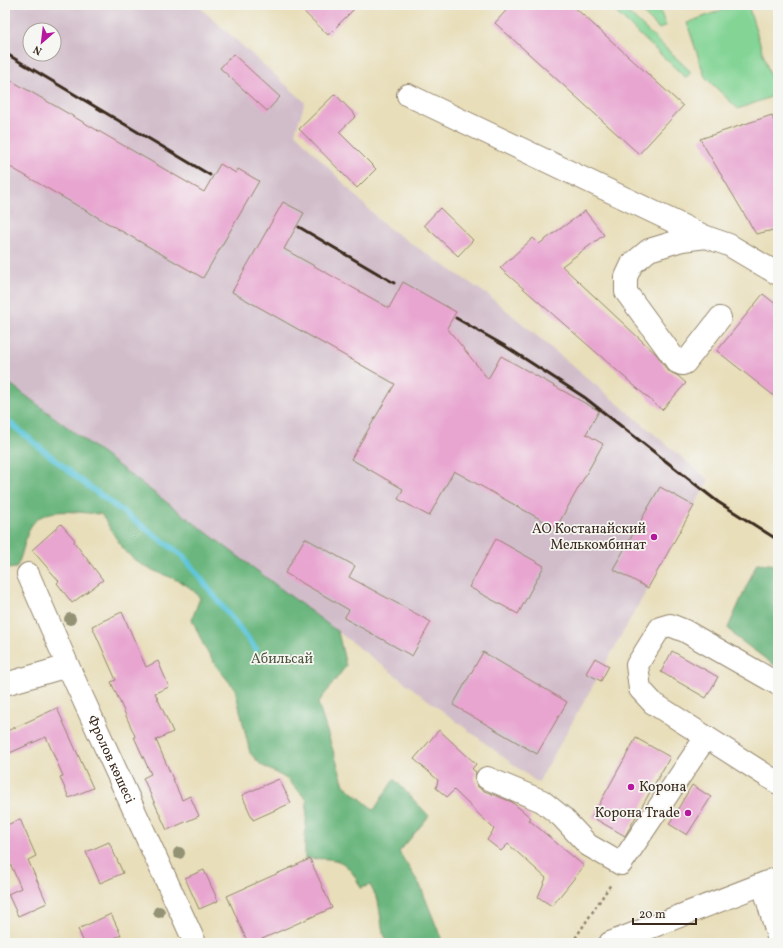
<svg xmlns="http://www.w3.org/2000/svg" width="783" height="948" font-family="Vollkorn,serif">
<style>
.industrial{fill:#d1bdca;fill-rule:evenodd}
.green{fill:#83d495;stroke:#5f7f5a}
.forest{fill:#6ab67e;stroke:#52704e}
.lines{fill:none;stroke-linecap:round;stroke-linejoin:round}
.stream{stroke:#5ec6da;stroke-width:6}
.building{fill:#e8a5d0}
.minor-casing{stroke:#92846c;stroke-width:24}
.path{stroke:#92846c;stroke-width:2.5;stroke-dasharray:3 3;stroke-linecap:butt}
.minor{stroke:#fff;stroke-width:22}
.rail{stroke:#3b2a1e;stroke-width:3}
.tree{fill:#939275}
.poi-dot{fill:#b5179e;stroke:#f6f6f2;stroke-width:1.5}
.labels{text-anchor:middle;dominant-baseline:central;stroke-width:3.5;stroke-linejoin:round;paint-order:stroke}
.poi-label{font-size:14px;fill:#3b2a1e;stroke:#f6f6f2;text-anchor:end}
.park-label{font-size:14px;fill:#4d543c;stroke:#f6f6f2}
.street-label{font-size:14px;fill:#3b2a1e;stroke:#f6f6f2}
</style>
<rect width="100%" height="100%" fill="#f6f6f2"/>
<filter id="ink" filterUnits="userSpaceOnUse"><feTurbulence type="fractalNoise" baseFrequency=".025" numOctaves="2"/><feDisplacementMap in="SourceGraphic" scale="8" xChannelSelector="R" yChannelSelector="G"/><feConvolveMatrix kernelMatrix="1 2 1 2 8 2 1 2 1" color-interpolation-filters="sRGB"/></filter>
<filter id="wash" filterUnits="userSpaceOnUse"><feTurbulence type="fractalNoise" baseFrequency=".012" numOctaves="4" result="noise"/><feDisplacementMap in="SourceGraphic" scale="16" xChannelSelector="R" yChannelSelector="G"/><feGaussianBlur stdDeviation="0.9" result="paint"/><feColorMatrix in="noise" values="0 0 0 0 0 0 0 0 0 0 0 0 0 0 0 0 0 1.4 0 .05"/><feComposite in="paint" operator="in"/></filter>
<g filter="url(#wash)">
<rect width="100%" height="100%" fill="#e8deba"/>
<path class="industrial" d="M5 5H197L305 102 295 133 384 225 488 295 709 480 538 783 5 380ZM30 30H54V54H30Z"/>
<g class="green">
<polygon points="608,5 620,5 691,72 686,78"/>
<polygon points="635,5 658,5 666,26 659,29"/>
<polygon points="735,5 748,5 776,95 738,109 705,77 687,23"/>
</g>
<g class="forest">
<path d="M5 380 338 632 346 666 318 703 344 785 374 810 394 779 429 816 399 852 420 885 443 943H389L383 933 378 900 370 885 361 888C346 857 337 858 305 859 304 839 307 820 307 800L287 779 261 765 250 753 235 689 216 666 203 644 192 619 200 598C184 576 156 576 136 561 120 549 112 530 101 514 77 513 39 503 28 532 24 544 22 557 16 568L6 569 5 567Z"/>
<polygon points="757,563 778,565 778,668 736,637 728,628"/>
</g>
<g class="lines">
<polyline class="stream" points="5,419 80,480 183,556 256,649"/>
</g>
<g id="blocks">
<g class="building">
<polygon points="297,5 358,5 328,35"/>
<polygon points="511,5 572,5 683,106 639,154 495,23"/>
<polygon points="233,54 280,97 267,111 220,68"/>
<polygon points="5,77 204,192 220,164 236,173 238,169 259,181 203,278 5,164"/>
<polygon points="335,94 356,116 339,132 376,169 357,188 299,129"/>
<polygon points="772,115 778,136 778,229 756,234 700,139"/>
<polygon points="283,202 304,213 284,249 389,308 403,282 456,312 447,328 488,379 501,356 599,411 586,434 603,444 556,528 454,471 429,516 398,499 403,489 351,459 395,384 232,292"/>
<polygon points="440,208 473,240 458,256 424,225"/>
<polygon points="585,211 604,235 562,266 657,355 667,370 678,376 686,383 662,410 500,268 533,238 539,244"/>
<polygon points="763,294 778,306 778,399 717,351"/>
<polygon points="660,487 694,506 648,588 613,569"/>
<polygon points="61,524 75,540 74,542 103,580 72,603 57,583 59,581 32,550"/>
<polygon points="305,538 355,566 349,577 431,622 412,656 344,618 349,610 285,573"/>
<polygon points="496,539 544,566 518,614 469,587"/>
<polygon points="122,612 146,667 158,661 169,687 155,693 173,732 156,740 182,800 190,796 199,816 167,830 143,778 151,774 134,737 135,736 111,682 116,680 92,626"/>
<polygon points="672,651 718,677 706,698 661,672"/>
<polygon points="483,652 567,702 537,754 453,705"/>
<polygon points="595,658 609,666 601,681 586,673"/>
<polygon points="57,708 93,788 69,798 60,777 63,776 46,737 5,755 5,732"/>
<polygon points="439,730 476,764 472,769 476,772 475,779 477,786 482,790 512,802 531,818 529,820 584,866 552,906 538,897 546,878 508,844 501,851 487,840 494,829 454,790 447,797 436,788 438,780 414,759"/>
<polygon points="636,738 670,757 625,836 592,817"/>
<polygon points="279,779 291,803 253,820 242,795"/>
<polygon points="692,785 711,797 687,835 669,824"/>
<polygon points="20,819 36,856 28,860 47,903 18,916 8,894 21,888 5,852 5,826"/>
<polygon points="109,842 123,873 100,883 86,852"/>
<polygon points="310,859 332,908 253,943 248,943 227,896"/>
<polygon points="204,870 218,901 199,909 185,878"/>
<polygon points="111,914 121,935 104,943 84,943 78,929"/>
</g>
</g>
</g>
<g filter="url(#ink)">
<use href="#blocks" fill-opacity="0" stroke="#92846c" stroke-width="1"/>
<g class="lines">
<defs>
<g id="minor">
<polyline points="408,95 706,237"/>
<polyline points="720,318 685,363 682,364 677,362 626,292 626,277 632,264 649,250 682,240 706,237 729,245 778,274"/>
<path id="s1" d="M28 574 68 666 195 943"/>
<polyline points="5,684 68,666"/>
<polyline points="778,684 685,631 670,625 660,628 637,665 640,689 653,703 778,783"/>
<polyline points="487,778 542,801 562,817 588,845 621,864 706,737"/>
<polyline points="763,884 778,937"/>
<polyline points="610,943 778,878"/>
</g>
</defs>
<use href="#minor" class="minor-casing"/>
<polyline class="path" points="572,943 611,884"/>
<use href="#minor" class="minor"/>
<g class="rail">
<polyline points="5,53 210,175"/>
<polyline points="299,227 394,283"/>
<polyline points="456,318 505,346 584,397 718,502 778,540"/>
</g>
</g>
<g class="tree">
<circle cx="70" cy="619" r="6"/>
<circle cx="179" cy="853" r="6"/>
<circle cx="159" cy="912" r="6"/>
</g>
</g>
<g class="poi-dot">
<circle cx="654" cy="537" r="4"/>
<circle cx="631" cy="787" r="4"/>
<circle cx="688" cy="813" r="4"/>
</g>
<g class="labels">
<g class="poi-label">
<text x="646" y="529">АО Костанайский<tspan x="646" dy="16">Мелькомбинат</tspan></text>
<text x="639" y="787" text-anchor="start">Корона</text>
<text x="680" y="813">Корона Trade</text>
</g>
<g class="park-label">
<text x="282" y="659">Абильсай</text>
</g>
<g class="street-label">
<text stroke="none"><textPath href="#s1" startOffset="203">Фролов көшесі</textPath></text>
</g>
</g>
<rect width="783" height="948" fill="none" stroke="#f6f6f2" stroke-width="20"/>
<g transform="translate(42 42) rotate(208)"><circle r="19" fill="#f6f6f2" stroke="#aba49d"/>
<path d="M0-3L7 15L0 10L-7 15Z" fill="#b5179e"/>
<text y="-6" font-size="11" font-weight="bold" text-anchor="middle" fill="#3b2a1e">N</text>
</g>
<path d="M633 918v6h63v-6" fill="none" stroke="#3b2a1e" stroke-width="2"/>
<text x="639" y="918" font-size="12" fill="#3b2a1e" stroke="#f6f6f2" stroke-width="3" paint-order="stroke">20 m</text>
</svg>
